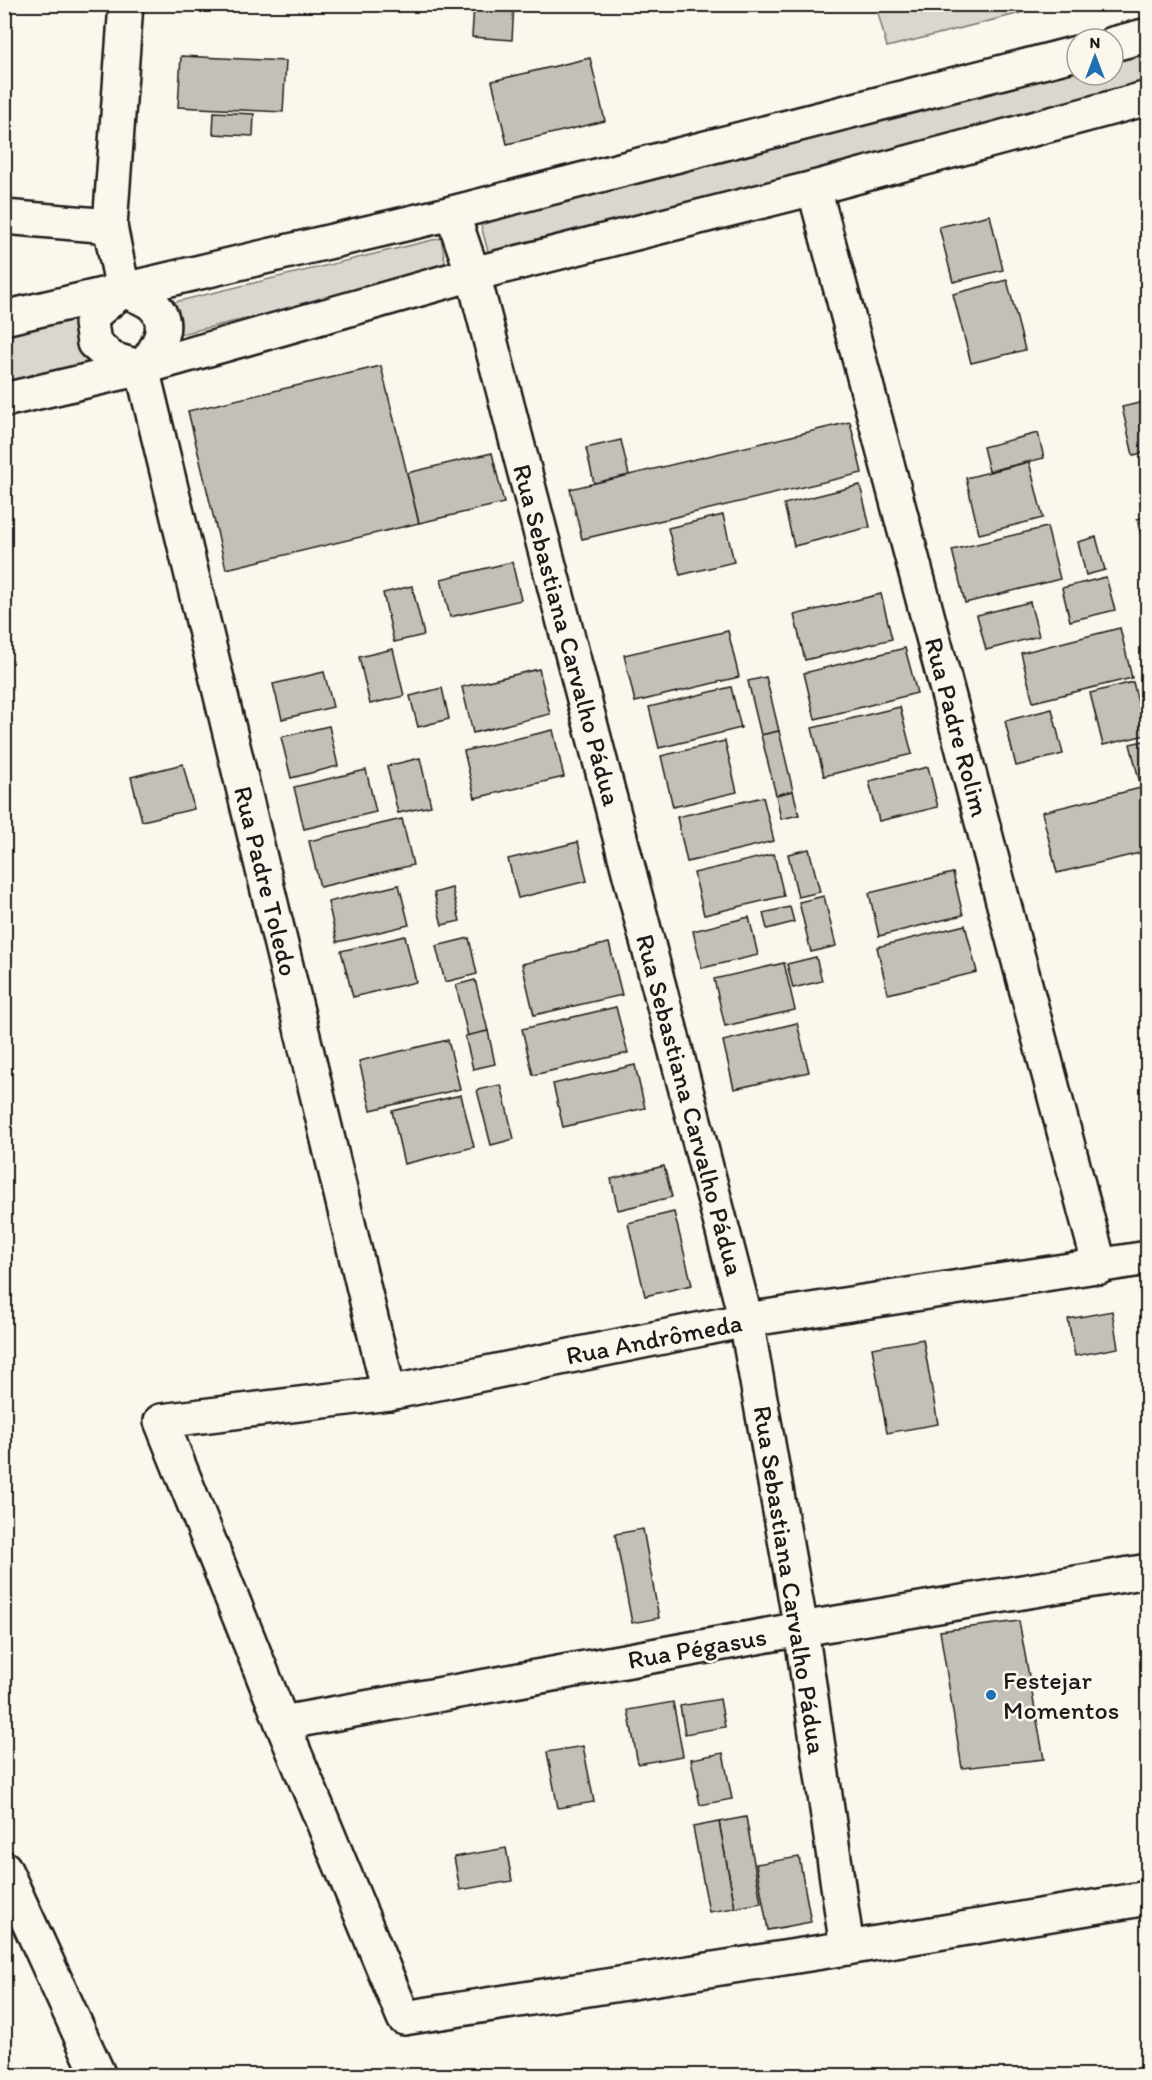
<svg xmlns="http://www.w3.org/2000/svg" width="1152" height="2080" font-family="Itim,sans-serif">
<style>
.green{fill:#dad7ce;stroke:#7b7a75;stroke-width:1.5}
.building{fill:#c3c0b8;stroke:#1c1c1c;stroke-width:1.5}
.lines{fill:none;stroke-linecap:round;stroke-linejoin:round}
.minor-casing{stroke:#1c1c1c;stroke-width:38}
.major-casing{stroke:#1c1c1c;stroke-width:38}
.minor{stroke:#fbf7ec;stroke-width:33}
.major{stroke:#fbf7ec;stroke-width:33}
.poi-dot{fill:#1f6fb2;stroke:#fbf7ec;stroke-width:2}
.labels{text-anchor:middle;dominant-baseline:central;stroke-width:5;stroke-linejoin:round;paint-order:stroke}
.street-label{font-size:26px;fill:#1c1c1c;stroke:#fbf7ec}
.poi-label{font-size:26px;fill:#1c1c1c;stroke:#fbf7ec;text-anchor:start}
</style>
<rect width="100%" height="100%" fill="#fbf7ec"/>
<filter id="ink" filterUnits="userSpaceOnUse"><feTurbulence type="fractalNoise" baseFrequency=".0167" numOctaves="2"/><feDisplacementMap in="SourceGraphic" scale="12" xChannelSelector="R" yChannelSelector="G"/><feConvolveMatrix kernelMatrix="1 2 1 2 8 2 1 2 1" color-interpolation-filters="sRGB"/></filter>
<g filter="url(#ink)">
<g class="green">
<polygon points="876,5 876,4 1052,5 887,47"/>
<polygon points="1147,49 1147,85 489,255 480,222 1077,68 1077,75 1113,75 1113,59"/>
<polygon points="441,238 447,272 172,336 166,304"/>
<polygon points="86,312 101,365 5,390 5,332"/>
</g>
<g class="building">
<polygon points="474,4 514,4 512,40 472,37"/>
<polygon points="181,56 286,61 283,112 178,107"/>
<polygon points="590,58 605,121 507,144 492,81"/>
<polygon points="214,112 254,114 253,136 213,134"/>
<polygon points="990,215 1003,270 953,282 939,227"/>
<polygon points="1007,280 1025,350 971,363 953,294"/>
<polygon points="381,366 419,523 226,569 188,411"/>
<polygon points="1148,401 1148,452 1133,455 1122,407"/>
<polygon points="850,422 862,473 582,539 570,489"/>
<polygon points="1038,433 1044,458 989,471 983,447"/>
<polygon points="621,440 629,475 594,483 586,448"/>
<polygon points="492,453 504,503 419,523 407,473"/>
<polygon points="1029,462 1043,518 979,534 966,478"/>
<polygon points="860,485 870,527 794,546 784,504"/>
<polygon points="723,515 734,562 680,575 668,528"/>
<polygon points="1148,516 1148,564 1137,519"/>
<polygon points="1047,527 1060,579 965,603 952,550"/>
<polygon points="1096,537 1105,570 1086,575 1078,542"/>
<polygon points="512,562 521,600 450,617 441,579"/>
<polygon points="1106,577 1115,610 1070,621 1062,588"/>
<polygon points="412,586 424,635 394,642 383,593"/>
<polygon points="881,594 892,639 805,660 794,615"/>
<polygon points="1030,602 1039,636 986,650 977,615"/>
<polygon points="1120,628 1132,678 1033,702 1021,653"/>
<polygon points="728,631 739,677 635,702 624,655"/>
<polygon points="905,648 917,693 815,719 804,673"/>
<polygon points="393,649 404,696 370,704 359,657"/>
<polygon points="539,669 550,714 473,733 462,687"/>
<polygon points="324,672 333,707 282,719 273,684"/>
<polygon points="766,677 779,731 761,735 748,681"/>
<polygon points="1133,682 1146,735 1103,745 1090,693"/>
<polygon points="731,687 741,728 659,748 649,707"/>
<polygon points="442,688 449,719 418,727 410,696"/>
<polygon points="900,707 912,754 824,776 812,728"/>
<polygon points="1052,709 1063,754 1016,766 1005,721"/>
<polygon points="329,726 338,766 291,778 281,737"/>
<polygon points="553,730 564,777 475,798 464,751"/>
<polygon points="779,731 793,791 776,795 761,735"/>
<polygon points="1148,740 1148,798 1144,799 1130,744"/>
<polygon points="725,741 737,792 673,807 661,756"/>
<polygon points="420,758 431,806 398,813 387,766"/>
<polygon points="183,764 194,809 142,821 131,777"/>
<polygon points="928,767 938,807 879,821 869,781"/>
<polygon points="366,770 376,812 304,829 294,787"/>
<polygon points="1141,788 1148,815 1148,851 1057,873 1042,812"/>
<polygon points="793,791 799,815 781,819 776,795"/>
<polygon points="763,797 774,841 687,862 677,817"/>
<polygon points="402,819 413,865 320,887 309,841"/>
<polygon points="578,842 587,881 518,898 508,859"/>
<polygon points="809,849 820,892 798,897 788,854"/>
<polygon points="774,854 784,896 704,915 694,873"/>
<polygon points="953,873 963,915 879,936 869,893"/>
<polygon points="399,885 409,925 337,942 328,902"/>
<polygon points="452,888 460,921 442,925 434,893"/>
<polygon points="824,896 836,946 811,952 799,902"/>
<polygon points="790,907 794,922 767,929 763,913"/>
<polygon points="749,917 758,955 702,968 693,931"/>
<polygon points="965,925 977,972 888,994 877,947"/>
<polygon points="405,936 416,982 353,997 341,951"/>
<polygon points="469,938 477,974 445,982 436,946"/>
<polygon points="609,943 622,995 534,1015 522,964"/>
<polygon points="816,957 822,981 793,988 787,964"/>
<polygon points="784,963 795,1010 725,1026 714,979"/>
<polygon points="475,980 488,1031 468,1036 456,985"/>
<polygon points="616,1007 628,1053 533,1075 522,1029"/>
<polygon points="797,1023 809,1072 734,1089 723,1041"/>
<polygon points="488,1031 495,1064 473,1069 465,1036"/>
<polygon points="448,1040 460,1089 371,1110 359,1061"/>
<polygon points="635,1065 645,1108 563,1127 553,1084"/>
<polygon points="501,1085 514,1139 491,1145 477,1090"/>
<polygon points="461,1095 474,1147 404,1164 392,1111"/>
<polygon points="664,1166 672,1197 618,1210 611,1179"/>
<polygon points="674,1212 692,1285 645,1296 628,1223"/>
<polygon points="1112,1311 1118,1348 1075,1356 1068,1319"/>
<polygon points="923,1339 938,1424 887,1433 872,1348"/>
<polygon points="643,1529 659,1618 632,1623 615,1534"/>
<polygon points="1019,1621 1044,1759 962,1768 940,1631"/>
<polygon points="720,1699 725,1727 685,1734 680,1706"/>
<polygon points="673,1702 683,1756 638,1764 628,1710"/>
<polygon points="583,1746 594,1802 558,1808 547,1752"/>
<polygon points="723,1753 732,1799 700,1805 691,1759"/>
<polygon points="746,1817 761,1903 735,1908 719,1822"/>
<polygon points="719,1822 735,1908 709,1912 693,1827"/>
<polygon points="506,1848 512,1881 460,1890 454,1857"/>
<polygon points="799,1857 811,1922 768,1930 756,1864"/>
</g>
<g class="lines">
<defs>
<g id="minor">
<polyline points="814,188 1100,1267"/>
<polyline points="452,213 473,274 746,1320 801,1629 847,1948"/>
<polyline points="4,217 110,226"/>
<polyline points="123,290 110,226 126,4"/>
<polyline points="123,290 96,312 91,323 94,343 112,359 142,368"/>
<path d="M123 290C132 294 145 298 153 305 174 325 156 351 142 368"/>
<polyline points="142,368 389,1393"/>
<polyline points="1148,1258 746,1320 389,1393 161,1421 282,1723 404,2018 847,1948 1148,1898"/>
<polyline points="282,1723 801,1629 1148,1571"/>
</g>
<g id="major">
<polyline points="1113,44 1148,35"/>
<polyline points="4,318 452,213 1077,53"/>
<polyline points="4,400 142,368 473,274 814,188 1148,98"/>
<polyline points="4,1868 99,2076"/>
</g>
</defs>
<use href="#minor" class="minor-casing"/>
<use href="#major" class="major-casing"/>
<use href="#minor" class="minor"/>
<use href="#major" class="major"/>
</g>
</g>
<circle class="poi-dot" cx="991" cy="1695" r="6"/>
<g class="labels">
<g class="street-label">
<text transform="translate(567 635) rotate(75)">Rua Sebastiana Carvalho Pádua</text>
<text transform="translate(957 727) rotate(75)">Rua Padre Rolim</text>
<text transform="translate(266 881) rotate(76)">Rua Padre Toledo</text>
<text transform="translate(690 1105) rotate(75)">Rua Sebastiana Carvalho Pádua</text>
<text transform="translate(654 1339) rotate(-11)">Rua Andrômeda</text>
<text transform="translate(790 1580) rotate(81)">Rua Sebastiana Carvalho Pádua</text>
<text transform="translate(697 1648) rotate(-10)">Rua Pégasus</text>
</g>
<g class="poi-label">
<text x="1003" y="1680">Festejar<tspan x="1003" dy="30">Momentos</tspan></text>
</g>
</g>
<rect width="1152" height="2080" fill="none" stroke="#fbf7ec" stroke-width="24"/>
<rect x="12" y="12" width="1128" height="2056" fill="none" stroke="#1c1c1c" stroke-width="2" filter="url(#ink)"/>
<g transform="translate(1095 57)"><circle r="28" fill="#fbf7ec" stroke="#a29f99" stroke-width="1.5"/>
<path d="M0-4.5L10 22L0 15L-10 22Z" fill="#1f6fb2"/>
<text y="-9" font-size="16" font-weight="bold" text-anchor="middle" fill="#1c1c1c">N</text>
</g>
</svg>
